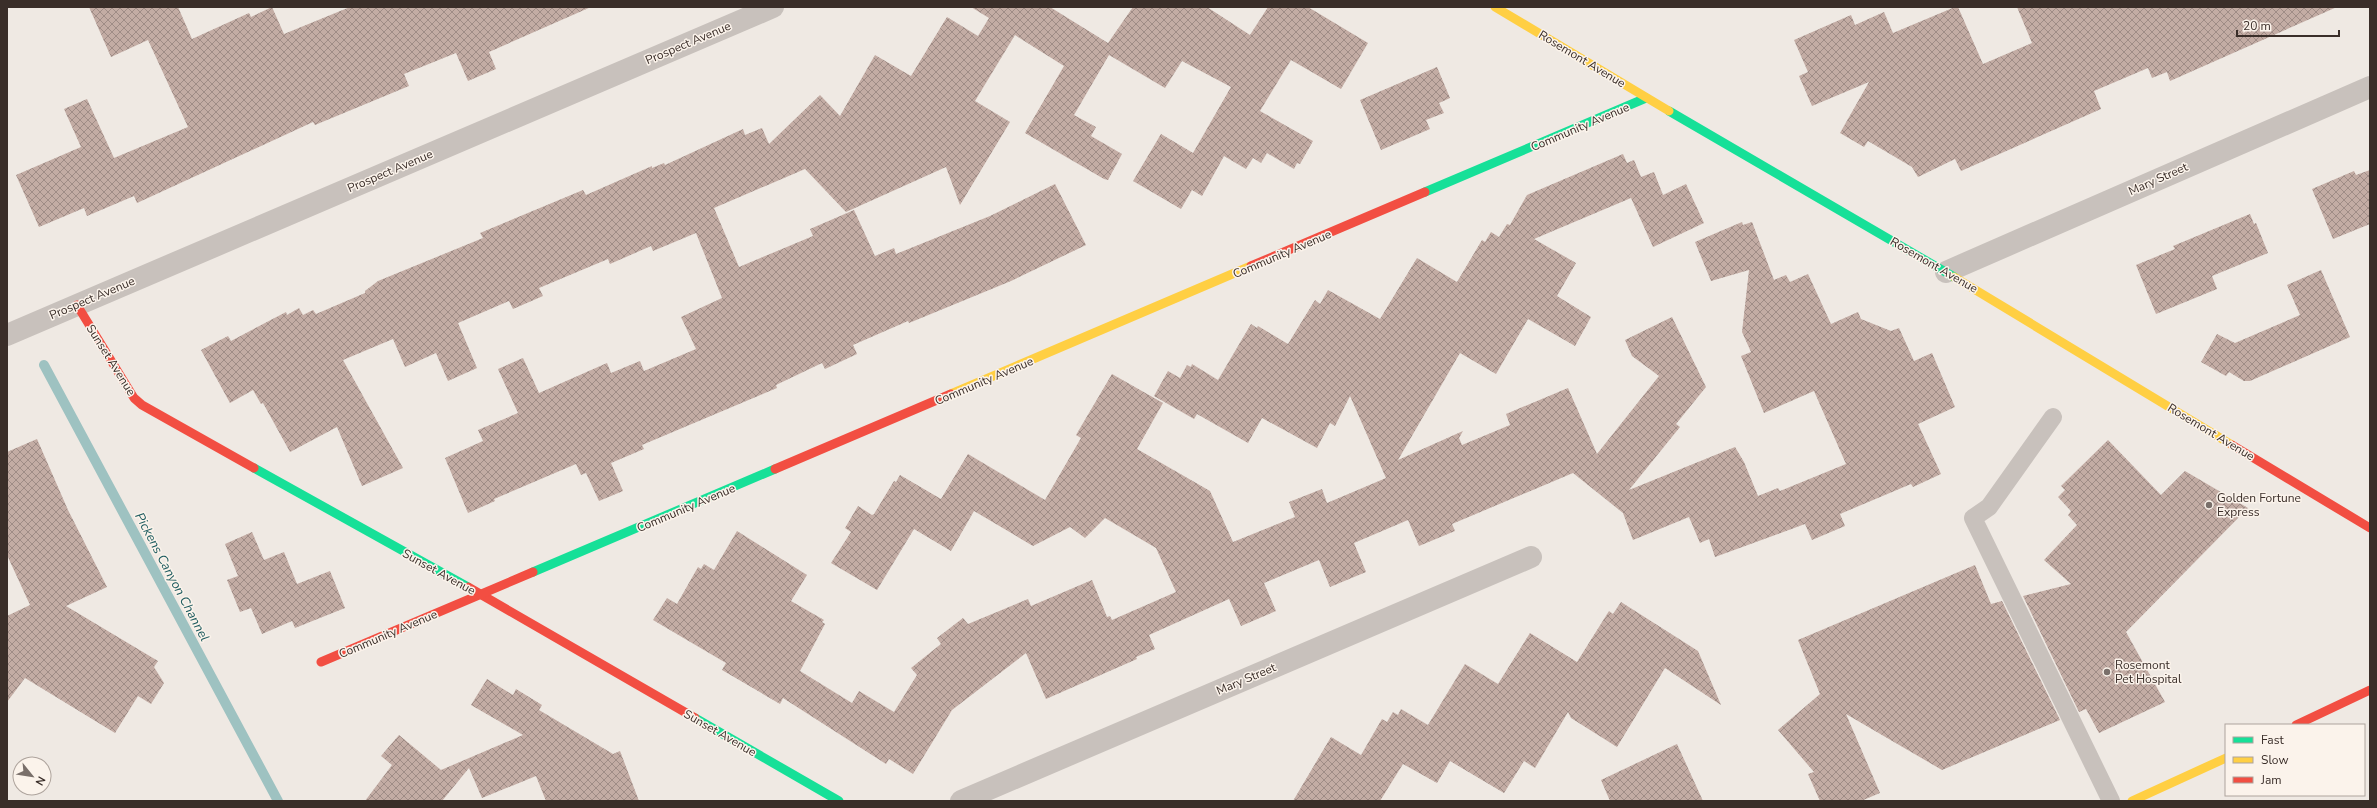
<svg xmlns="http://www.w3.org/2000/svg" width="2377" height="808" font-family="'Nunito Sans',sans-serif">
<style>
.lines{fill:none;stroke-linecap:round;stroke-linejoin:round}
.stream{stroke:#9ec2c1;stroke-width:10}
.building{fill:url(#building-cross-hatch)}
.lane{stroke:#c8c1bc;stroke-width:18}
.street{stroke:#c8c1bc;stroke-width:22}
.fast{stroke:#16e098;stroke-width:9}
.slow{stroke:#ffcf43;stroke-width:9}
.jam{stroke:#f24e42;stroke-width:9}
.poi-dot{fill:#796f6a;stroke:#fbf3eb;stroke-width:1.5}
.labels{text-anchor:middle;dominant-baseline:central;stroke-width:3;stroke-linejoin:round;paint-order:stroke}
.street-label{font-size:12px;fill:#3a2e29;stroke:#fbf3eb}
.poi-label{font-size:12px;fill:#3a2e29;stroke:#fbf3eb;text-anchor:start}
.water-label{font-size:13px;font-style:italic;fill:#1c5a5e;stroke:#fbf3eb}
</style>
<defs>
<pattern id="building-cross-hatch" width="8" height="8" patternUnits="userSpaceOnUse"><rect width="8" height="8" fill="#c3aca4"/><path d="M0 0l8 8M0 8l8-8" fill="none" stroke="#9f8c86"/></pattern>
</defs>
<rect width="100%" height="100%" fill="#efe9e3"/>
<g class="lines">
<polyline class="stream" points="44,365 278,801"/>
</g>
<g class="building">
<polygon points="89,7 178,7 192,39 249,13 251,17 272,7 284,34 350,7 591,7 489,52 496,69 468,81 456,53 404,74 409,86 315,125 313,122 137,203 134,196 87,216 84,208 39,227 16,175 81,147 64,109 87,99 114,158 188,127 148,40 111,57"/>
<polygon points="971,7 1050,7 1108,43 1133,7 1207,7 1250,35 1268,7 1308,7 1368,43 1341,89 1291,60 1260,111 1313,141 1300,164 1297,163 1294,169 1267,153 1261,163 1253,158 1246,169 1224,156 1202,196 1192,190 1181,209 1133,181 1161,134 1193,153 1231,87 1182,61 1165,88 1109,55 1074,115 1096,127 1091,136 1122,154 1108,180 1104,179 1025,133 1064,66 1015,35 975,101 1010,122 960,205 946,167 846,212 805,169 714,208 739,267 813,236 810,229 854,210 875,256 894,248 896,254 990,216 1055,184 1086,245 1011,281 909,323 908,321 853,345 857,354 825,369 822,363 776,385 777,388 642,445 644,449 611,463 623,491 599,501 586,473 581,475 576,464 494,499 495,501 468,513 445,458 483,441 478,430 518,413 498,369 523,358 539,393 607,363 611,373 640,361 644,371 696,349 681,317 722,298 696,233 653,251 651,246 610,264 608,259 539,288 543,296 513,309 509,301 458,323 477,368 448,381 436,353 405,367 393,339 343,360 403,468 362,486 337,427 290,452 263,403 261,404 253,390 230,403 201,350 228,336 231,341 286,312 287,315 299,308 303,315 313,310 316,314 365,293 365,291 378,281 483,238 480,233 583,190 586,195 652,166 652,168 664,163 665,165 743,129 745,135 762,128 769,144 820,95 840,116 875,55 911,76 947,17 978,36 989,18"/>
<polygon points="1955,7 1958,7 1983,64 2032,43 2017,7 2337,7 2170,81 2167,72 2152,78 2148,68 2094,91 2101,109 1961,171 1955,159 1918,177 1912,167 1868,141 1864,147 1840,133 1869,82 1812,106 1799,76 1808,72 1794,40 1851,15 1855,25 1884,12 1893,33"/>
<polygon points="1437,67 1450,98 1439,103 1444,113 1426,120 1430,129 1381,150 1360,100"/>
<polygon points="1623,154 1627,163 1634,160 1641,177 1654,172 1663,195 1686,184 1704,223 1653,247 1631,198 1534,239 1576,263 1557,296 1591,317 1575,346 1528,319 1496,374 1460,353 1398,460 1463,431 1459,438 1462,445 1510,425 1506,414 1568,388 1597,454 1659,376 1632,356 1625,340 1672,317 1706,387 1676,424 1680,427 1629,490 1735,447 1744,462 1758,496 1778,488 1780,491 1846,464 1814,391 1764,413 1741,356 1751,352 1742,332 1749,270 1711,281 1695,242 1742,222 1743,225 1752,222 1774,280 1786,275 1790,282 1808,274 1831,324 1858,312 1861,319 1891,331 1899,328 1914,361 1932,353 1955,407 1918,424 1941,474 1913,487 1911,484 1840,514 1845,526 1812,540 1805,524 1715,557 1709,539 1700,543 1689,517 1633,540 1623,513 1573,473 1452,524 1455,531 1419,546 1408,520 1354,543 1366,572 1330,587 1319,560 1264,583 1276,611 1241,626 1229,599 1149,635 1155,649 1136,657 1137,659 1046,699 1026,653 952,710 913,774 889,759 886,764 783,698 780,704 722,670 726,663 653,620 667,598 677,604 698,567 701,569 704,564 714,570 737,531 807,575 791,601 824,620 822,622 825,624 800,671 852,703 859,691 894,712 917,675 911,668 941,644 937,638 963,618 968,624 1028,599 1031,606 1092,580 1107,617 1110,616 1112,620 1176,592 1156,548 1105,518 1085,538 1070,527 1033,546 974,511 951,551 914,529 877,590 831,563 851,532 845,528 858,506 872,515 874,514 894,481 896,482 900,475 941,499 968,454 1045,500 1081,438 1076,435 1112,374 1163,403 1137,449 1210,491 1233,542 1295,517 1289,502 1322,489 1327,503 1386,478 1350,396 1335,426 1330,423 1317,448 1262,418 1248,443 1197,414 1194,419 1154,396 1168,371 1180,378 1187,365 1191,367 1192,364 1218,380 1251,324 1257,328 1258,326 1288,344 1315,300 1320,304 1328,290 1380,319 1417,258 1457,282 1482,240 1485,242 1491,232 1499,237 1507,224 1510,225 1527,195"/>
<polygon points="2370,170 2370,224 2333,239 2312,189 2354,171 2356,175"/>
<polygon points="2250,214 2254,224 2256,223 2268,253 2212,276 2217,289 2156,314 2136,265 2175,249 2173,246"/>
<polygon points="2321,270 2350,337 2250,381 2244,381 2229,372 2226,376 2201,362 2217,334 2235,343 2300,315 2287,285"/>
<polygon points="37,439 68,510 107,587 66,606 158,661 154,667 164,683 151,704 138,696 115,733 25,678 7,702 7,616 30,605 7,555 7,452"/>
<polygon points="2108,440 2161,495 2185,471 2248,508 2126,632 2165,702 2099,733 2086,709 2079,712 2023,596 2071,584 2044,560 2077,525 2068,515 2071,511 2058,497 2065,490 2061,486"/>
<polygon points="252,532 264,560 284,552 297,584 330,571 345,608 295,628 292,621 262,634 251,608 240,612 227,580 238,576 225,544"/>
<polygon points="1975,565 1991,604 2002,601 2060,720 1942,770 1846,714 1880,793 1861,801 1820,801 1808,774 1814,772 1778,730 1820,694 1798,640"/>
<polygon points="1621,602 1698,651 1721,705 1665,668 1617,747 1571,718 1568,712 1535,768 1524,761 1504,793 1450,761 1437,783 1403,764 1380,801 1293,801 1331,737 1361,755 1382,719 1387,722 1393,712 1398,715 1401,709 1428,725 1465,664 1498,684 1530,633 1577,662 1609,611 1613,614"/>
<polygon points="487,679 513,695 516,689 542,705 539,710 613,754 620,751 639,801 546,801 536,776 482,798 469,768 442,801 365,801 392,765 381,756 399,735 441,770 523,735 471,705"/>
<polygon points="1677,744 1703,801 1610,801 1601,780"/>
</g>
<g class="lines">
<polyline class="lane" points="2053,417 1989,507 1973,518 2111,801"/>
<g class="street">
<polyline points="1946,272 2370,87"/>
<polyline points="7,335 773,7"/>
<polyline points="961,801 1531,557"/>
</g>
<g class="fast">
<polyline points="1669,111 1954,277"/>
<polyline points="1425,192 1646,98"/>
<polyline points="254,468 468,587"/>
<polyline points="533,572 775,469"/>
<polyline points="695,718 839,801"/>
</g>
<g class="slow">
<polyline points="1495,7 1669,111"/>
<polyline points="1954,277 2232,445"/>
<polyline points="951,394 1251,266"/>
<polyline points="2132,801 2226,758"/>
</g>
<g class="jam">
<polyline points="1251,266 1425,192"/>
<polyline points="77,305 134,398 142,405 254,468"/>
<polyline points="2232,445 2370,528"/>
<polyline points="775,469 951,394"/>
<polyline points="468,587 695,718"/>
<polyline points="321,662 533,572"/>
<polyline points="2296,725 2370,690"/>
</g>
</g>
<g class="poi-dot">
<circle cx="2209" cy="505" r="4"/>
<circle cx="2107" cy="672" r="4"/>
</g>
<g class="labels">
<g class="street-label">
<text transform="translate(688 43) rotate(-23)">Prospect Avenue</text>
<text transform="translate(1582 59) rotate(31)">Rosemont Avenue</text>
<text transform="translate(1580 127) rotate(-23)">Community Avenue</text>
<text transform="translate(390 171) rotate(-23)">Prospect Avenue</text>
<text transform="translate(2158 179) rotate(-24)">Mary Street</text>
<text transform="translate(1282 254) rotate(-23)">Community Avenue</text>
<text transform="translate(1934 265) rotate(30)">Rosemont Avenue</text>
<text transform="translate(92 298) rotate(-23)">Prospect Avenue</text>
<text transform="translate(111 360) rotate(58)">Sunset Avenue</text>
<text transform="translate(984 381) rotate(-23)">Community Avenue</text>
<text transform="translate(2211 432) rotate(31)">Rosemont Avenue</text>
<text transform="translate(686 508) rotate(-23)">Community Avenue</text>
<text transform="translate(439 572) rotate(29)">Sunset Avenue</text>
<text transform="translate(388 634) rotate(-23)">Community Avenue</text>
<text transform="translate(1246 679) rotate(-23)">Mary Street</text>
<text transform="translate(720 733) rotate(30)">Sunset Avenue</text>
</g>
<g class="poi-label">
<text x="2217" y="498">Golden Fortune<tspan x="2217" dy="14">Express</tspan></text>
<text x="2115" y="665">Rosemont<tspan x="2115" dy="14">Pet Hospital</tspan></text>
</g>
<g class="water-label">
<text transform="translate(172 577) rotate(62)">Pickens Canyon Channel</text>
</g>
</g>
<rect width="2377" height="808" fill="none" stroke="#3a2e29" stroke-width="16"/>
<rect x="2225" y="724" width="140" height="72" fill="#fbf3eb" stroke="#aea49d"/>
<rect x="2233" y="737" width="20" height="6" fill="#16e098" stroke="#aea49d"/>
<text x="2261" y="744" font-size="12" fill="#3a2e29">Fast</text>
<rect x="2233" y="757" width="20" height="6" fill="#ffcf43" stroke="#aea49d"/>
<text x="2261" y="764" font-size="12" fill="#3a2e29">Slow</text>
<rect x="2233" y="777" width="20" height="6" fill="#f24e42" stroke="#aea49d"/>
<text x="2261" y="784" font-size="12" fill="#3a2e29">Jam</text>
<g transform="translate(32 776) rotate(120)"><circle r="19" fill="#fbf3eb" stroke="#aea49d"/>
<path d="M0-3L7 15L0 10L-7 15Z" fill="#796f6a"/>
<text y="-6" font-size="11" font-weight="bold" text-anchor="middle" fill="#3a2e29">N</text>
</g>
<path d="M2237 30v6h102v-6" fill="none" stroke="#3a2e29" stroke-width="2"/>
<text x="2243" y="30" font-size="12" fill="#3a2e29" stroke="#fbf3eb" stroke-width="3" paint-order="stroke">20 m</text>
</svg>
